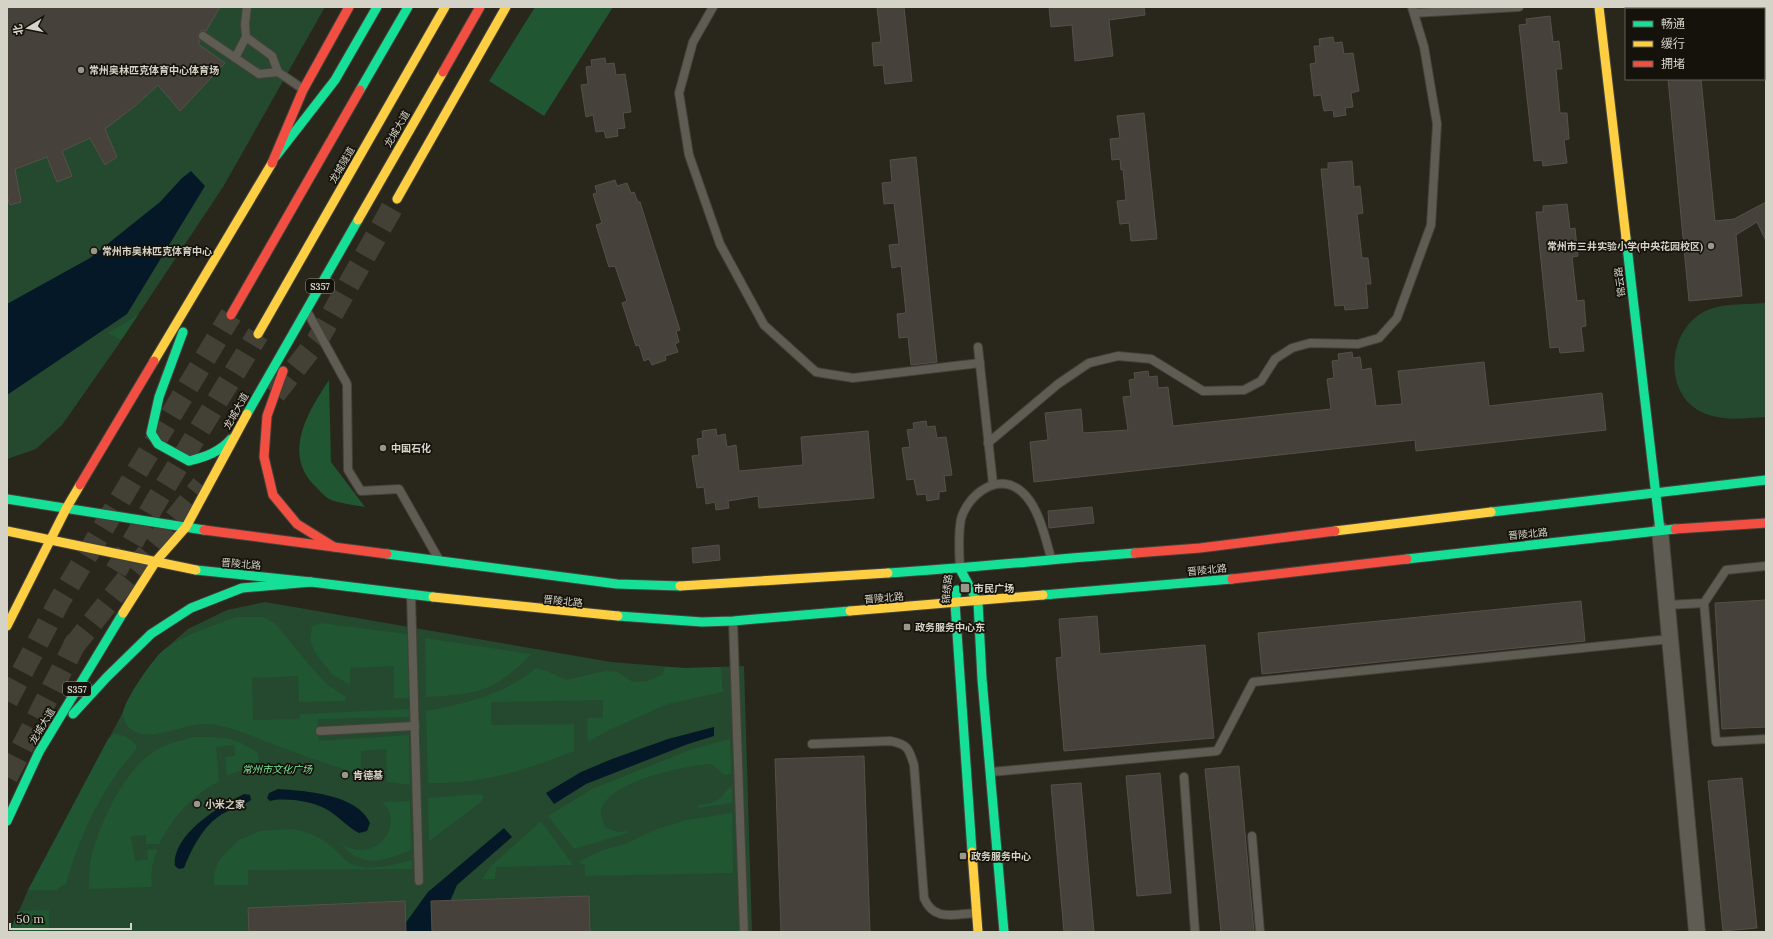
<svg xmlns="http://www.w3.org/2000/svg" width="1773" height="939" font-family="Lora,'Noto Sans SC',serif">
<style>
.green{fill:#24492e}
.forest{fill:#205632}
.water{fill:#051827}
.building{fill:#47413c;stroke:#56504a}
.lines{fill:none;stroke-linecap:round;stroke-linejoin:round}
.highway-tunnel{stroke:#434036;stroke-width:22;stroke-dasharray:22 11;stroke-linecap:butt}
.lane-casing{stroke:#444239;stroke-width:10}
.street-casing{stroke:#444239;stroke-width:18}
.fast-casing{stroke:#444239;stroke-width:11}
.slow-casing{stroke:#444239;stroke-width:11}
.jam-casing{stroke:#444239;stroke-width:11}
.lane{stroke:#5f5c54;stroke-width:8}
.street{stroke:#5f5c54;stroke-width:16}
.fast{stroke:#16e098;stroke-width:9}
.slow{stroke:#ffcf43;stroke-width:9}
.jam{stroke:#f24e42;stroke-width:9}
.poi-dot{fill:#99968b;stroke:#14120a;stroke-width:1.5}
.labels{text-anchor:middle;dominant-baseline:central;stroke-width:3.5;stroke-linejoin:round;paint-order:stroke}
.shield{fill:#14120a;stroke:#9b998e;stroke-width:1}
.shield-label{font-size:9px;font-weight:bold;fill:#d5d3c7}
.poi-label{font-size:10px;font-weight:bold;fill:#d5d3c7;stroke:#14120a;text-anchor:start}
.street-label{font-size:10px;fill:#d5d3c7;stroke:#14120a}
.park-label{font-size:10px;font-style:italic;fill:#7ce89d;stroke:#14120a}
</style>
<rect width="100%" height="100%" fill="#29261c"/>
<g class="green">
<polygon points="7,7 325,7 223,187 116,348 62,425 36,449 7,459"/>
<path d="M1766 303V417C1747 418 1727 421 1709 415 1664 401 1665 337 1700 314 1718 302 1746 305 1766 303Z"/>
<polygon points="265,602 611,662 685,668 744,666 752,932 10,932 28,890 139,682 158,655 188,629 227,610"/>
</g>
<g class="forest">
<polygon points="535,7 613,7 544,116 489,81"/>
<polygon points="138,315 121,340 108,333"/>
<path d="M329 380 331 462 365 507C355 505 337 503 329 499 324 496 319 490 315 486 282 453 308 412 329 380Z"/>
<path d="M236 617H263L275 623 310 666 328 685 346 697 345 701 299 702 298 676 252 678 253 720 300 719V714L409 709 410 717 318 719 319 741 409 735 410 785 387 782 386 749 361 751V774C328 765 296 753 264 741 247 734 224 724 206 724 185 723 150 743 132 730 127 727 122 718 123 712 126 698 153 658 165 649 185 634 212 626 236 617Z"/>
<polygon points="321,623 407,634 409,698 394,698 394,666 350,668 350,685 333,675 316,654 310,640 312,626"/>
<path d="M425 638 531 654C520 667 502 681 487 688 468 695 445 696 426 697Z"/>
<path d="M665 667 685 668 721 667 723 692 668 704 609 730 588 742 587 718H603V700L491 702V725L574 724V751C524 771 482 784 428 783L426 711C464 704 506 694 536 668L547 671 566 680 605 671 618 672 633 682 648 681 663 674Z"/>
<path d="M114 734C122 734 130 738 136 745V749C130 758 122 765 117 773 94 806 76 846 66 884L56 890H28L108 739Z"/>
<path d="M194 737C224 737 233 736 258 753L259 761C251 767 238 771 227 776L225 757 235 756 234 745 216 747 219 781C190 798 175 814 159 844H146V835L131 836 135 861 148 859 147 850 158 849C152 862 150 873 152 887L89 889C89 881 89 872 90 864 96 828 127 762 162 747 172 742 184 740 194 737Z"/>
<path d="M730 739 731 774 724 775 712 764C688 765 599 782 601 815 601 819 604 823 605 827L617 832 627 831 628 833 574 849 548 816 592 789 692 749Z"/>
<path d="M732 786V803L699 808 698 805C707 804 717 803 723 795 726 791 727 789 732 786Z"/>
<polygon points="480,794 484,797 481,802 429,841 428,798"/>
<path d="M410 801 411 850C394 857 371 867 353 855 348 851 344 846 339 842 343 844 348 848 353 849 381 856 404 823 382 802Z"/>
<polygon points="732,813 733,873 585,876 585,865 581,864 579,861 603,850 625,844 657,829 686,820"/>
<polygon points="541,821 573,865 496,867 495,879 482,879 490,867"/>
<path d="M292 829C307 832 320 836 332 847 337 851 342 858 348 862 366 873 393 865 412 860V869L248 870V885H214V873L220 859 239 840 260 831Z"/>
<polygon points="49,910 49,932 10,932 18,911"/>
</g>
<g class="water">
<polygon points="191,171 205,186 127,314 7,395 7,304 90,258 160,202 182,178"/>
<polygon points="714,727 714,736 688,744 586,784 554,804 546,793 581,772 612,759 668,739"/>
<path d="M278 789C306 791 357 794 370 823L367 831 359 833C348 827 341 819 331 812 317 802 287 797 270 801L267 798 269 793Z"/>
<path d="M244 794 250 795 251 800C241 807 228 809 218 817 202 828 191 850 184 868L179 869 175 866C172 834 220 806 244 794Z"/>
<polygon points="504,828 512,837 457,885 445,913 443,932 399,932 428,892"/>
</g>
<g class="building">
<polygon points="7,7 220,7 206,31 200,31 198,36 200,41 198,44 225,63 180,111 158,85 135,106 105,129 117,157 105,165 90,138 62,151 72,176 57,182 47,157 15,169 21,202 10,205 7,196"/>
<polygon points="877,7 904,7 912,81 885,84 883,65 874,66 872,43 881,42"/>
<polygon points="1049,7 1144,7 1145,15 1109,20 1113,56 1075,61 1072,25 1051,27"/>
<polygon points="1550,16 1553,42 1559,41 1562,69 1556,69 1560,113 1567,113 1569,139 1564,140 1567,163 1543,166 1542,160 1534,161 1519,25 1527,24 1526,19"/>
<polygon points="1333,37 1334,43 1342,42 1344,54 1353,53 1359,91 1351,93 1353,107 1345,108 1346,115 1334,117 1333,110 1324,111 1321,95 1314,96 1310,64 1316,63 1314,46 1320,46 1319,39"/>
<polygon points="605,58 606,64 614,63 616,75 625,74 631,112 623,113 625,128 617,129 618,136 606,138 604,131 596,132 593,115 586,117 581,85 588,84 586,67 592,66 591,60"/>
<polygon points="1668,79 1701,79 1715,221 1734,219 1766,202 1766,241 1757,222 1736,235 1742,296 1689,301"/>
<polygon points="1144,113 1157,239 1131,241 1129,223 1120,224 1117,201 1126,200 1123,169 1121,170 1120,159 1112,160 1110,139 1120,138 1117,116"/>
<polygon points="916,157 937,362 911,365 908,337 899,338 897,314 906,313 901,266 892,268 889,245 899,244 894,203 884,204 882,183 892,182 890,160"/>
<polygon points="1352,161 1354,187 1360,186 1363,213 1357,214 1362,258 1368,258 1371,284 1366,284 1368,308 1345,310 1344,305 1335,306 1321,169 1328,169 1328,163"/>
<polygon points="615,180 617,186 627,183 631,193 634,192 638,202 640,202 680,330 676,331 679,342 675,344 678,352 665,356 666,360 652,365 649,359 644,361 639,345 636,346 622,303 627,301 615,266 609,267 596,225 602,223 593,194 597,193 595,186"/>
<polygon points="1567,204 1570,229 1575,228 1578,256 1572,257 1577,301 1584,300 1586,326 1581,327 1584,351 1560,353 1559,347 1550,348 1536,212 1543,212 1543,206"/>
<polygon points="1352,352 1353,358 1360,357 1362,370 1371,368 1376,406 1402,404 1398,371 1484,362 1489,406 1602,393 1606,430 1416,451 1415,440 1034,482 1030,442 1048,440 1045,413 1081,409 1083,433 1128,430 1123,397 1131,396 1129,380 1135,379 1134,373 1148,371 1149,377 1157,376 1158,388 1168,387 1173,426 1331,409 1327,379 1334,378 1332,361 1339,360 1338,354"/>
<polygon points="926,421 927,427 935,426 937,438 946,437 952,475 944,476 946,491 939,492 939,499 927,501 926,494 917,495 914,479 907,480 902,448 910,447 907,430 914,429 913,423"/>
<polygon points="716,429 717,436 725,434 727,447 736,445 739,471 803,465 801,437 868,431 874,498 759,508 758,496 728,501 729,508 716,510 715,502 706,504 704,487 697,488 692,456 699,455 697,439 703,438 702,431"/>
<polygon points="1092,507 1094,523 1049,528 1048,511"/>
<polygon points="719,545 720,560 693,563 692,548"/>
<polygon points="1766,600 1766,727 1722,729 1715,603"/>
<polygon points="1581,601 1585,641 1262,674 1258,633"/>
<polygon points="1097,616 1100,654 1205,645 1214,738 1064,751 1056,658 1062,657 1059,619"/>
<polygon points="864,756 870,932 781,932 775,759"/>
<polygon points="1239,766 1254,932 1221,932 1205,769"/>
<polygon points="1160,773 1171,893 1137,896 1126,776"/>
<polygon points="1742,778 1757,928 1723,931 1708,781"/>
<polygon points="1081,783 1094,932 1064,932 1051,785"/>
<polygon points="589,896 590,932 432,932 431,901"/>
<polygon points="405,901 406,932 249,932 248,908"/>
</g>
<g class="lines">
<g class="highway-tunnel">
<polyline points="275,394 317,341 397,199"/>
<polyline points="116,571 155,503 258,334"/>
<polyline points="72,648 202,485"/>
<polyline points="7,701 60,600 231,315"/>
<polyline points="7,777 79,636"/>
</g>
<defs>
<g id="lane">
<polyline points="713,7 693,42 679,93 689,155 720,244 764,325 816,372 853,378 980,363"/>
<polyline points="1414,13 1519,7"/>
<polyline points="203,36 259,74 278,72"/>
<polyline points="246,37 272,56 278,72 303,89"/>
<polyline points="235,58 246,37 245,24 247,7"/>
<polyline points="308,313 347,384 348,470 361,491 399,489 438,558"/>
<polyline points="978,347 993,484"/>
<polyline points="988,443 1058,384 1089,363 1118,356 1151,359 1203,391 1244,390 1261,381 1275,359 1292,348 1310,343 1358,344 1379,338 1397,318 1431,225 1437,124 1424,47 1412,7"/>
<path d="M960 568C959 552 958 534 961 519 968 494 999 471 1022 492 1039 507 1045 537 1051 558"/>
<polyline points="411,595 419,881"/>
<polyline points="1704,603 1716,742 1766,739"/>
<polyline points="1667,605 1704,603 1726,570 1766,566"/>
<polyline points="733,621 744,932"/>
<polyline points="320,731 415,726"/>
<path d="M812 744 890 741C908 744 909 749 914 765L924 898C934 922 954 914 976 913"/>
<polyline points="991,772 1217,751 1253,682 1670,639"/>
<polyline points="1184,777 1195,932"/>
<polyline points="1252,836 1260,932"/>
</g>
<polyline id="street" points="1660,530 1697,932"/>
<g id="fast">
<polyline points="360,90 408,7"/>
<polyline points="276,156 335,80 377,7"/>
<polyline points="1626,238 1660,530"/>
<path d="M183 332 159 397 151 433 158 444 189 461C205 457 220 452 231 439"/>
<polyline points="247,414 358,220"/>
<polyline points="7,499 204,530"/>
<polyline points="1491,512 1766,480"/>
<polyline points="387,554 617,584 680,586"/>
<polyline points="1407,559 1675,529"/>
<polyline points="960,569 978,602 982,679 1004,932"/>
<polyline points="196,570 311,582 433,597"/>
<path d="M888 573C971 568 1053 559 1135 553"/>
<polyline points="957,590 955,603 972,852"/>
<polyline points="1043,595 1232,579"/>
<polyline points="618,616 702,622 733,621 850,611"/>
<polyline points="73,714 107,677 151,634 191,608 242,588 311,582"/>
<polyline points="7,821 39,752 123,613"/>
</g>
<g id="slow">
<polyline points="1599,7 1626,238"/>
<polyline points="397,199 506,7"/>
<polyline points="358,220 443,72"/>
<polyline points="258,334 445,7"/>
<polyline points="154,361 272,163"/>
<polyline points="7,531 196,570"/>
<polyline points="1335,531 1491,512"/>
<polyline points="680,586 888,573"/>
<polyline points="433,597 618,616"/>
<polyline points="850,611 1043,595"/>
<polyline points="123,613 156,561 186,527 247,414"/>
<polyline points="7,626 67,507 80,485"/>
<polyline points="972,852 978,932"/>
</g>
<g id="jam">
<polyline points="443,72 480,7"/>
<polyline points="272,163 303,90 349,7"/>
<polyline points="231,315 360,90"/>
<polyline points="283,371 267,416 264,457 273,495 297,524 334,547"/>
<polyline points="80,485 154,361"/>
<polyline points="1675,529 1766,523"/>
<polyline points="204,530 387,554"/>
<polyline points="1135,553 1200,548 1335,531"/>
<polyline points="1232,579 1407,559"/>
</g>
</defs>
<use href="#lane" class="lane-casing"/>
<use href="#street" class="street-casing"/>
<use href="#fast" class="fast-casing"/>
<use href="#slow" class="slow-casing"/>
<use href="#jam" class="jam-casing"/>
<use href="#lane" class="lane"/>
<use href="#street" class="street"/>
<use href="#fast" class="fast"/>
<use href="#slow" class="slow"/>
<use href="#jam" class="jam"/>
</g>
<g class="poi-dot">
<circle cx="81" cy="70" r="4"/>
<circle cx="1711" cy="246" r="4"/>
<circle cx="94" cy="251" r="4"/>
<circle cx="383" cy="448" r="4"/>
<rect x="960" y="583" width="10" height="10" rx="2"/>
<rect x="903" y="623" width="8" height="8" rx="2"/>
<circle cx="345" cy="775" r="4"/>
<circle cx="197" cy="804" r="4"/>
<rect x="959" y="852" width="8" height="8" rx="2"/>
</g>
<g class="labels">
<g class="shield">
<rect x="306" y="279" width="28" height="14" rx="3"/>
<rect x="63" y="682" width="28" height="14" rx="3"/>
</g>
<g class="shield-label">
<text x="320" y="286">S357</text>
<text x="77" y="689">S357</text>
</g>
<g class="poi-label">
<text x="89" y="70">常州奥林匹克体育中心体育场</text>
<text x="1703" y="246" text-anchor="end">常州市三井实验小学(中央花园校区)</text>
<text x="102" y="251">常州市奥林匹克体育中心</text>
<text x="391" y="448">中国石化</text>
<text x="974" y="588">市民广场</text>
<text x="915" y="627">政务服务中心东</text>
<text x="353" y="775">肯德基</text>
<text x="205" y="804">小米之家</text>
<text x="971" y="856">政务服务中心</text>
</g>
<g class="street-label">
<text transform="translate(397 129) rotate(-60)">龙城大道</text>
<text transform="translate(342 165) rotate(-60)">龙城隧道</text>
<text transform="translate(1620 282) rotate(-97)">锦云路</text>
<text transform="translate(236 411) rotate(-61)">龙城大道</text>
<text transform="translate(1528 534) rotate(-6)">晋陵北路</text>
<text transform="translate(241 564) rotate(5)">晋陵北路</text>
<text transform="translate(1207 570) rotate(-6)">晋陵北路</text>
<text transform="translate(947 589) rotate(-84)">锦绣路</text>
<text transform="translate(884 598) rotate(-5)">晋陵北路</text>
<text transform="translate(563 601) rotate(6)">晋陵北路</text>
<text transform="translate(42 726) rotate(-59)">龙城大道</text>
</g>
<g class="park-label">
<text x="277" y="769">常州市文化广场</text>
</g>
</g>
<rect width="1773" height="939" fill="none" stroke="#d5d3c7" stroke-width="16"/>
<rect x="1625" y="8" width="140" height="72" fill="#14120a" stroke="#615f56"/>
<rect x="1633" y="21" width="20" height="6" fill="#16e098" stroke="#615f56"/>
<text x="1661" y="28" font-size="12" fill="#d5d3c7">畅通</text>
<rect x="1633" y="41" width="20" height="6" fill="#ffcf43" stroke="#615f56"/>
<text x="1661" y="48" font-size="12" fill="#d5d3c7">缓行</text>
<rect x="1633" y="61" width="20" height="6" fill="#f24e42" stroke="#615f56"/>
<text x="1661" y="68" font-size="12" fill="#d5d3c7">拥堵</text>
<g transform="translate(28 28) rotate(260)" stroke="#14120a" stroke-width="3" paint-order="stroke">
<path d="M0-3L7 15L0 10L-7 15Z" fill="#d5d3c7"/>
<text y="-6" font-size="11" font-weight="bold" text-anchor="middle" fill="#d5d3c7">北</text>
</g>
<path d="M10 923v6h121v-6" fill="none" stroke="#d5d3c7" stroke-width="2"/>
<text x="16" y="923" font-size="12" fill="#d5d3c7" stroke="#14120a" stroke-width="3" paint-order="stroke">50 m</text>
</svg>
